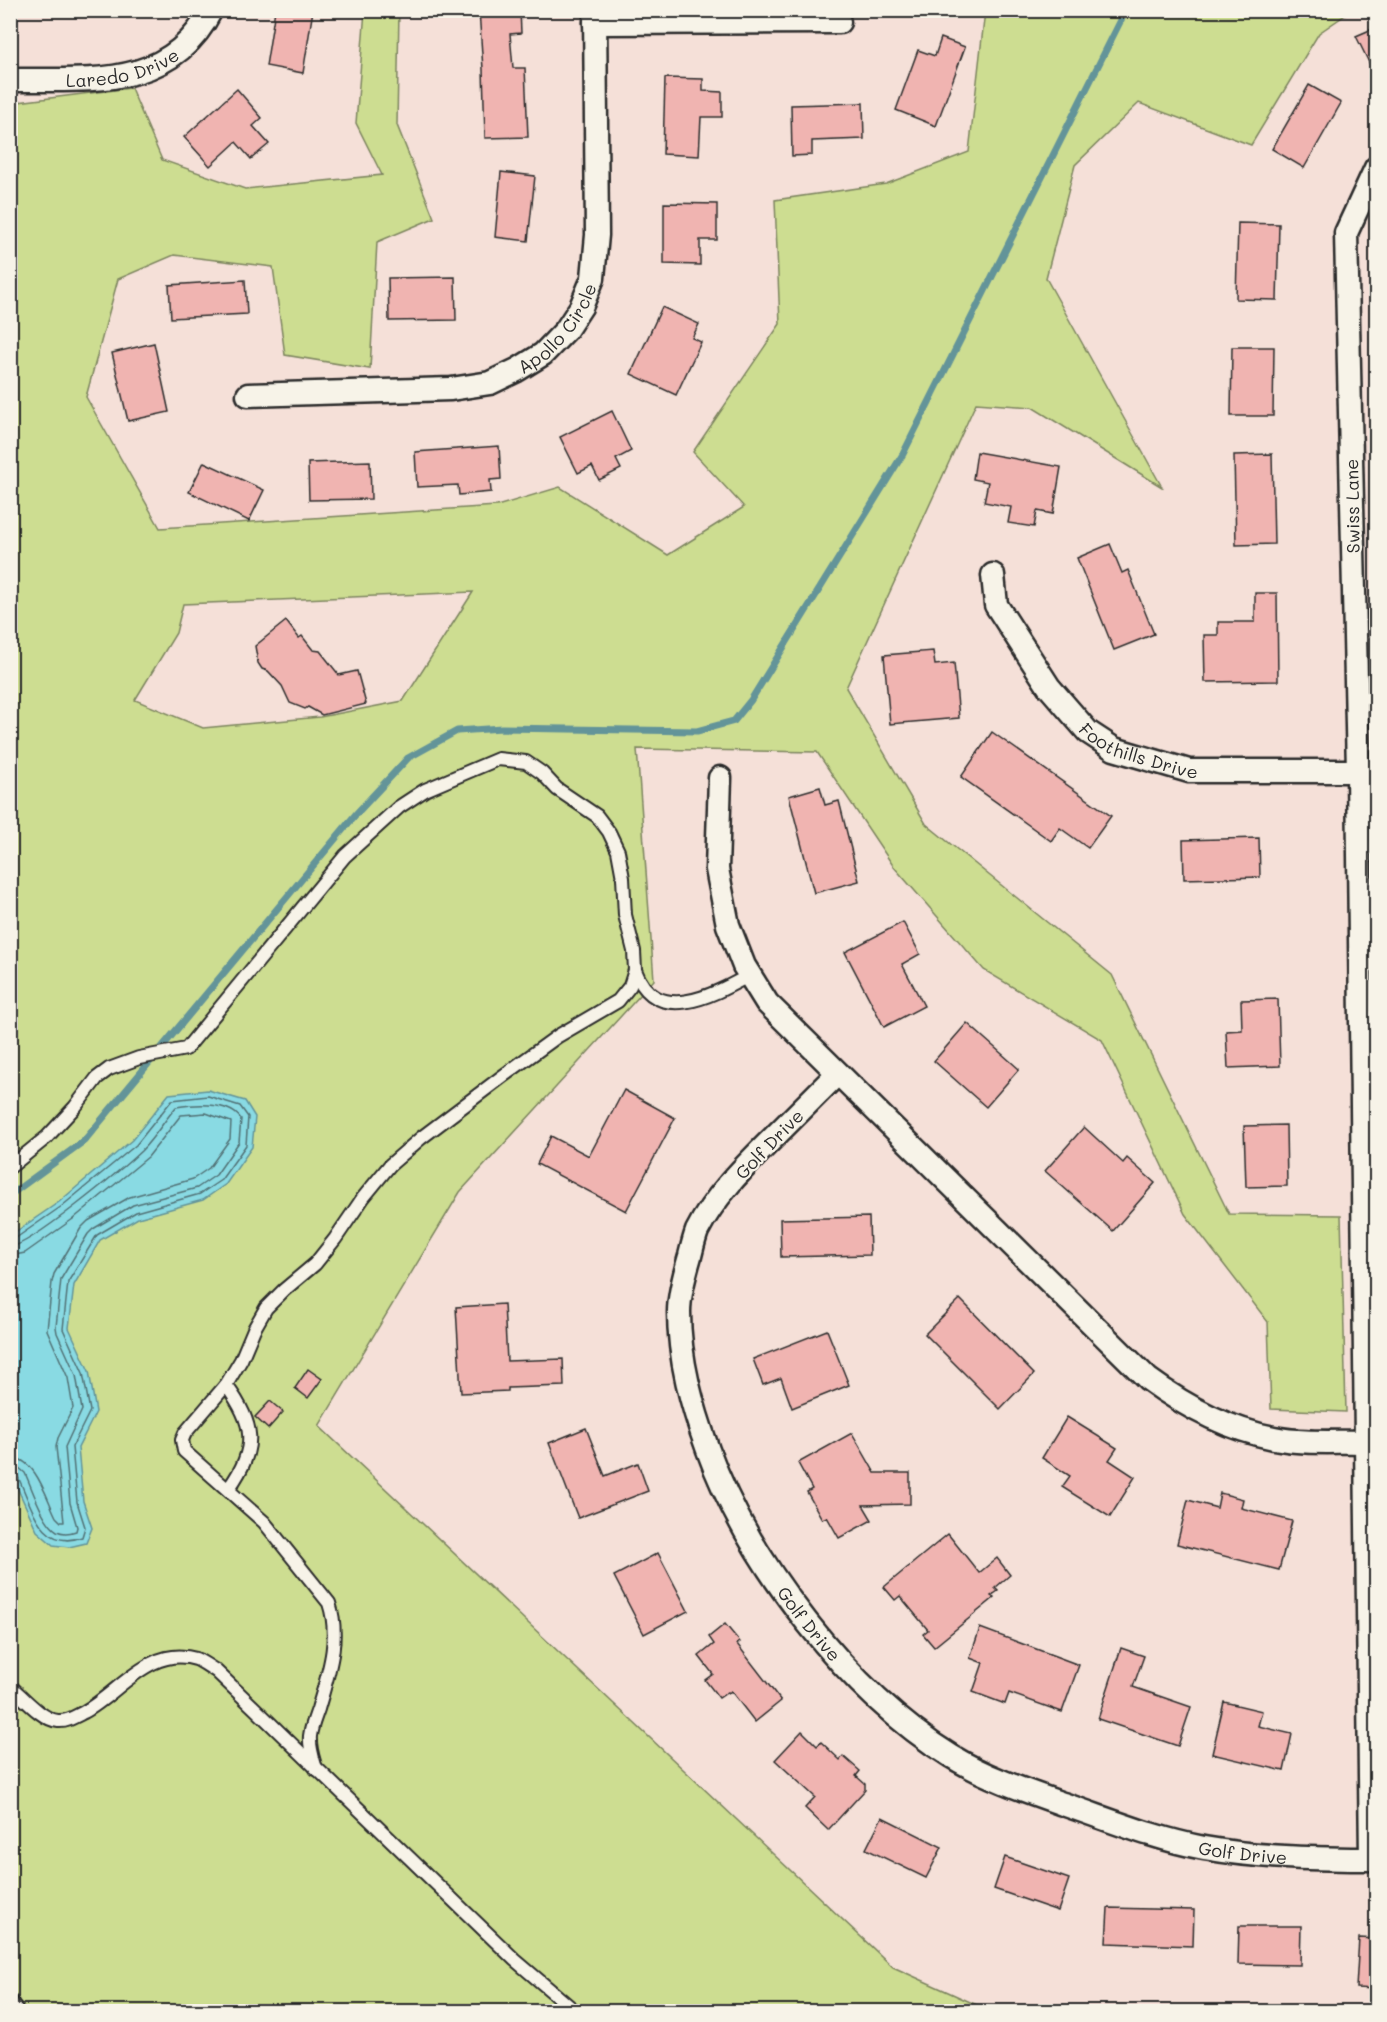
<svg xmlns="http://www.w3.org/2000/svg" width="1387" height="2022" font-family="Mali,sans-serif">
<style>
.green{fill:#cddd91;stroke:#7c845e;stroke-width:1.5;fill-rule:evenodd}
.water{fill:#89dae3;stroke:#639499;stroke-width:1.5}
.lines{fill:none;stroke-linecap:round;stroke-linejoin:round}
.shore{stroke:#517175;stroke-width:1.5}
.stream{stroke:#639499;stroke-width:7}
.building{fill:#f0b4b1;stroke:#2b2b2b;stroke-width:1.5}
.lane-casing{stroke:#2b2b2b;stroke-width:16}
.street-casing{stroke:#2b2b2b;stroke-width:27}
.lane{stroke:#f7f3e8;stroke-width:12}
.street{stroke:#f7f3e8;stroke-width:22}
.labels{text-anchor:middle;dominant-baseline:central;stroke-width:4.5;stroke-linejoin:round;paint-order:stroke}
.street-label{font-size:18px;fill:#2b2b2b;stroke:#f7f3e8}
</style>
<rect width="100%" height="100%" fill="#f5e0d8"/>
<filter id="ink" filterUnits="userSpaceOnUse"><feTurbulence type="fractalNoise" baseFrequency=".0167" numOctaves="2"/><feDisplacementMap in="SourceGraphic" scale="12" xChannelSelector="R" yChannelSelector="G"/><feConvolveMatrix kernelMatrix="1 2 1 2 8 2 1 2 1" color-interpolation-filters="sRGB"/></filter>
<g filter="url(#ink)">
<path class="green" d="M365 11H399L397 125 434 218 377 242 370 369 285 355 273 267 174 255 118 279 86 397 160 528 497 506 560 487 668 555 744 507 693 452 780 324 775 200 886 184 969 152 985 11H1351L1319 33 1251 145 1139 103 1075 165 1046 278 1162 487 1032 407 976 403 846 688 926 824 1112 975 1229 1214 1341 1215 1346 1412 1271 1409 1268 1322 1185 1214 1102 1040 984 970 894 867 817 752 637 749 654 980 460 1192 319 1426 893 1967 990 2011H11L10 103 131 88 162 160 245 189 382 175 356 123ZM473 592 403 701 320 717 203 728 135 700 176 633 183 604Z"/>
<polygon class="water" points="208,1090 245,1101 255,1117 252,1147 226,1184 203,1200 138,1218 100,1240 74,1285 69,1328 89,1371 96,1412 78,1448 83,1501 92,1528 86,1543 69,1547 53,1545 37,1531 11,1474 11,1235 59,1202 132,1140 169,1094"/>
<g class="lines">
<g class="shore">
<path d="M10 1239 16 1238 62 1206 136 1145 172 1100 208 1096 240 1106 248 1117 246 1145 221 1180 200 1194 136 1212 97 1235 68 1282 63 1329 83 1373 90 1411 72 1447 77 1502 85 1527 82 1537C41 1552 32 1506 18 1477L10 1474"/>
<path d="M10 1247C30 1246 123 1168 141 1151 154 1138 164 1121 176 1107 196 1104 228 1101 241 1119L239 1142 216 1175 197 1188 133 1205 93 1229 88 1234 61 1279 56 1327 57 1333 76 1375 82 1410 65 1447 70 1503 77 1527 76 1531C70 1533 63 1534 57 1531 43 1523 32 1488 25 1473L18 1467 10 1466"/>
<path d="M10 1256 25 1253 73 1219 148 1157 181 1115 206 1113 231 1122 230 1139 209 1168 193 1179 130 1197 88 1221 81 1228 54 1274 52 1282 47 1330 68 1378 73 1408 58 1438 56 1447 64 1522H61L56 1517C46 1497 36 1458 10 1457"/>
</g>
<polyline class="stream" points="10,1195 84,1141 356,814 408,758 457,731 502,728 697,731 734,721 751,700 903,454 1126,10"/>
</g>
<g class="building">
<polygon points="275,10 313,10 303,73 266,66"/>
<polygon points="479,10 520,10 521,33 510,34 513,68 525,68 528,137 485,138 483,69"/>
<polygon points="1377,27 1377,79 1356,36"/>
<polygon points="941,38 965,47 936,126 896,110 918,50 935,56"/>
<polygon points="665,78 703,79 703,91 722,92 722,117 701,117 699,156 663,154"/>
<polygon points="1309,85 1341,103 1304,168 1272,149"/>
<polygon points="237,89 262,118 253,126 269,144 251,159 236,142 210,166 184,137"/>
<polygon points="863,103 864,139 812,141 812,155 792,156 791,105"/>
<polygon points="501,172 535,176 528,241 495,237"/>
<polygon points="664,203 717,204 717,240 700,240 700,265 664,264"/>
<polygon points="1238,223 1279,224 1277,300 1236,299"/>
<polygon points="455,277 456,320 389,321 388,278"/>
<polygon points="245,280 247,314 171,318 169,285"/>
<polygon points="662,307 699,324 692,338 701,342 676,395 631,374"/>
<polygon points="154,343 169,412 128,421 112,353"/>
<polygon points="1232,347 1274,347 1273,416 1231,416"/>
<polygon points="612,411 631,451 616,459 621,469 599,480 592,466 578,473 560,437"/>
<polygon points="499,446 501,479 490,480 491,492 459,495 458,485 417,487 415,452"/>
<polygon points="977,452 1061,467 1053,514 1037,511 1034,527 1008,523 1011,507 984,502 988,482 973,479"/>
<polygon points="1272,454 1274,544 1236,545 1234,455"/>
<polygon points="370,461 371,499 309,500 308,463"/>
<polygon points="204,462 264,490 249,521 189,492"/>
<polygon points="1110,544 1122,573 1128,570 1154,634 1114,650 1077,558"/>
<polygon points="1255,593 1277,593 1278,681 1205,682 1204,635 1218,635 1218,622 1255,622"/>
<polygon points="286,621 299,638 302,636 313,650 320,651 339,675 357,671 366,704 322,715 308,707 305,709 290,703 282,686 268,671 262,669 258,663 255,646"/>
<polygon points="933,651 935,665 954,663 959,718 890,724 884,655"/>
<polygon points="992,732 1111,816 1088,848 1060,828 1051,841 961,777"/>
<polygon points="820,787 825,805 839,801 859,881 814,893 789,796"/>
<polygon points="1259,838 1260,877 1184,879 1183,840"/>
<polygon points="903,922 920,954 902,964 924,1006 884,1027 845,952"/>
<polygon points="1278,999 1280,1066 1228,1068 1226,1031 1242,1030 1241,1000"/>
<polygon points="967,1023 1019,1069 986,1107 934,1061"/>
<polygon points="624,1090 675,1118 626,1211 537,1164 551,1136 589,1156"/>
<polygon points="1286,1125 1287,1186 1246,1187 1244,1126"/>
<polygon points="1084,1127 1123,1163 1127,1158 1155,1183 1113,1231 1045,1171"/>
<polygon points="869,1217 870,1255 781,1257 780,1219"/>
<polygon points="960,1299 1034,1374 1000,1409 925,1334"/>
<polygon points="504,1304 507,1361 563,1359 564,1386 508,1388 508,1391 461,1393 456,1307"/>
<polygon points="827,1330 849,1385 792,1408 781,1378 763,1385 753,1359"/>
<polygon points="308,1369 322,1379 308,1398 295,1388"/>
<polygon points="270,1401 283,1412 268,1429 255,1417"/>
<polygon points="1067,1417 1117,1448 1109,1460 1135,1477 1110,1517 1062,1487 1070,1476 1042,1458"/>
<polygon points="586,1428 605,1476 638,1463 648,1491 578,1518 549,1443"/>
<polygon points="852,1433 875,1473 910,1473 910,1504 863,1505 872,1520 839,1538 827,1517 822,1519 807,1492 812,1489 798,1463"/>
<polygon points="1220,1493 1243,1499 1241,1508 1292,1521 1279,1570 1177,1544 1188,1500 1217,1508"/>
<polygon points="948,1534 979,1573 997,1558 1010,1575 995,1588 998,1591 991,1596 994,1598 934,1647 923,1634 928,1630 900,1596 895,1600 884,1587"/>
<polygon points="658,1553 688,1611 644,1634 614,1576"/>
<polygon points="725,1624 740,1642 737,1644 781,1701 755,1722 731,1691 729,1693 728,1692 719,1698 705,1680 713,1674 699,1656 714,1644 709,1637"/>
<polygon points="980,1628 1079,1665 1062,1712 1009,1693 1005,1704 973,1692 983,1663 970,1658"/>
<polygon points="1121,1648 1144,1656 1133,1687 1191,1707 1178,1746 1098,1719"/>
<polygon points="1224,1702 1262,1711 1258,1726 1292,1734 1284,1771 1212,1754"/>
<polygon points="802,1731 817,1746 821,1742 840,1760 843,1756 860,1771 856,1776 865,1784 865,1790 828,1830 805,1808 815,1797 775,1760"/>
<polygon points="882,1817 942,1847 926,1878 866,1849"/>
<polygon points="1005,1857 1069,1879 1058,1911 994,1889"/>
<polygon points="1108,1908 1194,1910 1193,1946 1106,1943"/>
<polygon points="1239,1926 1301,1926 1300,1965 1238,1964"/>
<polygon points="1359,1938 1377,1939 1377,1989 1356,1988"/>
</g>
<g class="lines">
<defs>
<g id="lane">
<path d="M635 970C656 1027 713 995 750 975"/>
<path d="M10 1167 47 1137 75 1107 97 1078 109 1069 139 1058 186 1049 345 856 399 807 425 790 498 759 526 762 542 773 557 789 597 816 609 832 618 851 623 878 625 915 634 951 635 970 630 986 618 1001 558 1036 503 1076 421 1138 390 1165 363 1198 335 1239 315 1264 284 1290 266 1308 254 1329 241 1360 226 1385 185 1433 182 1440 184 1451 264 1522 329 1603C341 1639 328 1674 318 1709 315 1718 311 1727 310 1736 309 1748 313 1758 316 1769"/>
<path d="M226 1385C255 1424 258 1448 229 1488"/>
<path d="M10 1686C22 1696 42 1720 58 1721 67 1722 76 1716 84 1712 119 1693 150 1645 196 1659 203 1662 209 1667 216 1671L515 1960 576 2012"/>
<polyline points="10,2000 18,2012"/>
</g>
<g id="street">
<polyline points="595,23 839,22"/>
<path id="s1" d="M10 80C87 79 170 91 211 10"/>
<path id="s2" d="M248 395 451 389 490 383 517 370 543 354 566 330 581 307 593 278 597 235 595 10"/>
<path id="s3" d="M993 575 996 605 1049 687 1088 732 1114 749 1189 771H1376"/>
<path d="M720 778 717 869 728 925 744 966 767 1003 1148 1379C1186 1407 1227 1429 1274 1438 1304 1444 1336 1441 1367 1442"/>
<path id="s4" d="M837 1074C815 1096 792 1119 769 1142 743 1168 714 1197 697 1231 694 1239 692 1248 690 1256 685 1273 679 1294 679 1312 679 1360 692 1406 708 1450 749 1563 849 1693 951 1756 985 1777 1026 1791 1063 1804 1110 1820 1156 1839 1204 1848 1261 1858 1319 1859 1376 1859"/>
<polyline points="1371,1859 1358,771 1346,233 1376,168"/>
</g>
</defs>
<use href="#lane" class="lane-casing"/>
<use href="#street" class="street-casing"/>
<use href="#lane" class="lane"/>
<use href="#street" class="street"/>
</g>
</g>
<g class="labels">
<g class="street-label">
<text stroke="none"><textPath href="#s1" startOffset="114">Laredo Drive</textPath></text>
<text stroke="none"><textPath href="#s2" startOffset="332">Apollo Circle</textPath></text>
<text transform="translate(1352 506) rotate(-91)">Swiss Lane</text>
<text stroke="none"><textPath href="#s3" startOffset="242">Foothills Drive</textPath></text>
<text transform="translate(769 1144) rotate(-46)">Golf Drive</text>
<text stroke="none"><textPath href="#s4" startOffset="638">Golf Drive</textPath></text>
<text stroke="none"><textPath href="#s4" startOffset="1142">Golf Drive</textPath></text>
</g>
</g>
<rect width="1387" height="2022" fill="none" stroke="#f7f3e8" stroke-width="36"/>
<rect x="18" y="18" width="1351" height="1986" fill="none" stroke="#2b2b2b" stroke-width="2" filter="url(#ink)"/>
</svg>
